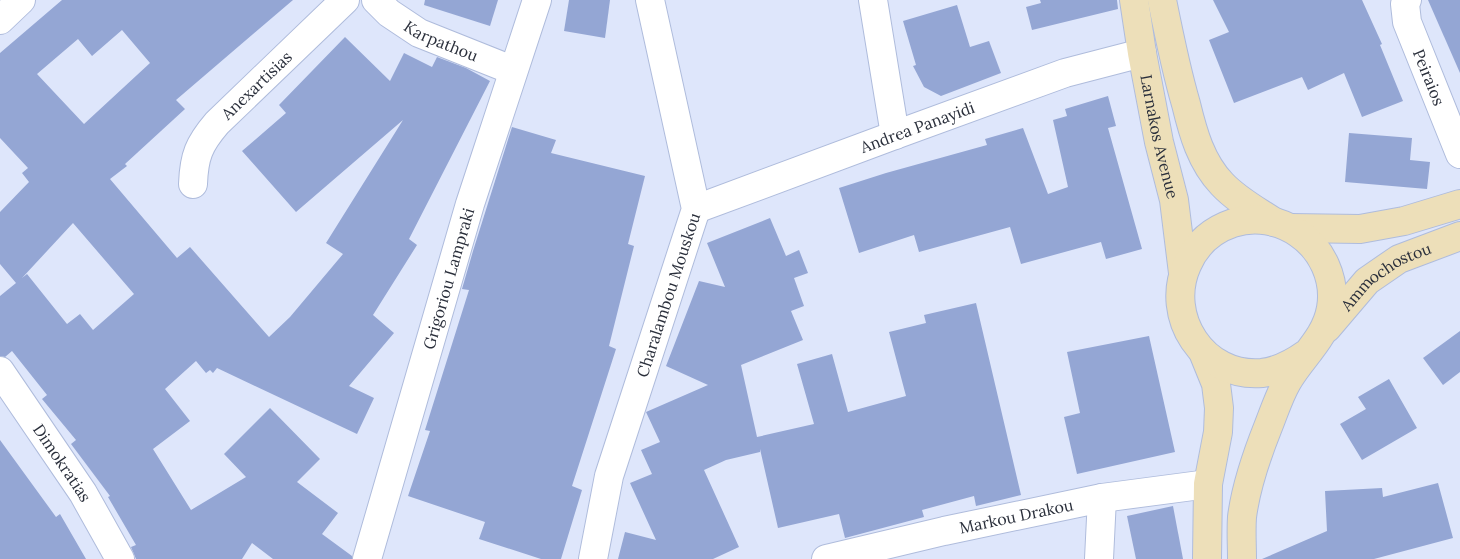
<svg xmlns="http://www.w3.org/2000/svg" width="1460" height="559" font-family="Lora,serif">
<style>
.building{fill:#94a6d4;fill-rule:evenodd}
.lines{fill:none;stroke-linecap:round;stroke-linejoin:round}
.minor-casing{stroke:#afbcdc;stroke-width:30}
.secondary-casing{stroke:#afbcdc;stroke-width:30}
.minor{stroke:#fff;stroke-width:28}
.secondary{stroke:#eddfb9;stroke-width:28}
.labels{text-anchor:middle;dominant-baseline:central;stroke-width:5;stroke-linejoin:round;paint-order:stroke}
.street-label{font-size:16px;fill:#2a2f3b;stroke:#dee6fb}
</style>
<rect width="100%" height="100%" fill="#dee6fb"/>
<g class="building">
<path d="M62 0H293L176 100 185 109 125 164 127 166 110 179 177 258 190 247 269 337 290 317 343 254 326 243 403 120 296 212 242 151 286 113 279 105 345 37 390 81 404 53 432 67 437 57 466 68 490 81 409 239 417 245 373 315 394 333 349 386 374 398 357 434 217 368 213 373 210 370 206 373 196 361 165 389 190 421 153 449 191 510 246 477 224 454 270 408 320 459 297 482 338 513 322 534 352 556V559H273L252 543 242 559H136L131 547 136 545 108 497 110 496 71 444 76 440 42 399 47 395 12 351 5 357 0 356V296L16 283 0 264V212L29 182 22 173 28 168 0 138V53ZM122 30 150 63 84 124 37 74 78 39 92 56ZM73 223 134 294 93 330 80 314 67 324 27 274 22 278Z"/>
<polygon points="425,0 498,0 490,26 424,5"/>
<polygon points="569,0 610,0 605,38 564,31"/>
<polygon points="1040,0 1117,0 1118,9 1032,30 1026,7 1041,3"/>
<polygon points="1213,0 1362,0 1382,44 1380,45 1403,101 1362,117 1344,73 1308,90 1302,77 1234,103 1209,40 1229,32"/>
<polygon points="1428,0 1460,0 1460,73"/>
<polygon points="957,5 970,47 989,41 1001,73 941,96 924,87 913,66 916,65 903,21"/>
<polygon points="1108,96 1116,126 1108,128 1142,249 1106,259 1101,242 1021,264 1010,227 919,252 914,235 859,253 839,188 886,173 987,145 985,139 1023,128 1048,194 1068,187 1053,120 1067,116 1065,109"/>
<polygon points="512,127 556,140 551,153 645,176 628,244 634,246 609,346 616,349 572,486 582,490 561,559 541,559 479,539 485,522 408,496 430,431 425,430 469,290 462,289 473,251"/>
<polygon points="1349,133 1412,138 1410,160 1430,162 1427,189 1345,182"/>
<polygon points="770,218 786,256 799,250 808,273 794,278 804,306 791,311 803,340 741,365 757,437 814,424 797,364 832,354 848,412 906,396 889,332 926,323 924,315 976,303 1021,495 976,506 974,496 922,510 924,517 845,538 839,514 778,528 760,449 760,452 726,460 704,470 739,547 713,559 618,559 625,532 656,540 630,483 652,474 641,450 660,442 646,412 708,385 666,366 699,281 725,287 707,243"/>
<polygon points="1460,331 1460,372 1443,385 1423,358"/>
<polygon points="1149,336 1175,452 1077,474 1064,417 1080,413 1067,352"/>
<polygon points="1389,379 1417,428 1362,460 1340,424 1366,409 1358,397"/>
<polygon points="0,440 56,517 60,514 86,559 0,559"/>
<polygon points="1438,483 1453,538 1374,559 1262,559 1327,531 1325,491 1382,488 1383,497"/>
<polygon points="1173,506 1183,559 1136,559 1127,516"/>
</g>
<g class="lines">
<defs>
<g id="minor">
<path id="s1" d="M376 0 389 13 419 33 512 70"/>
<polyline points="873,0 895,135"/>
<path id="s2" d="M1407 0 1405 4 1407 22 1460 154"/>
<polyline points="0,20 21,0"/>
<path id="s3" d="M193 184C194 156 199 144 217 123L345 0"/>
<path id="s4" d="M696 209 895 135 1065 73 1142 53"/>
<path id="s5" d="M0 371 83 493 120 559"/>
<path id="s6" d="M367 559 470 204 537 0"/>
<path id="s7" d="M593 559 609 476 696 209 650 0"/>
<path id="s8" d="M826 559 944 531 1102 498 1208 484"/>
<polyline points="1099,559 1102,498"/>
</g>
<g id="secondary">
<path id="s9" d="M1134 0 1142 53 1159 142 1174 200 1183 273"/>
<path d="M1162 0C1169 35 1176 70 1186 104 1193 133 1201 162 1222 184 1237 200 1256 210 1274 222"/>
<polyline points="1291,228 1360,229 1404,221 1460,204"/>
<path id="s10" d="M1327 328 1367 281 1399 259 1460 236"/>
<polyline points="1203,352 1216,384 1219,408 1218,432 1208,484 1207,559"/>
<path d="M1242 559C1242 545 1241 531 1242 517 1246 486 1256 457 1268 427 1274 412 1279 396 1287 382 1302 356 1326 338 1331 308 1336 279 1322 249 1298 233 1279 220 1255 216 1233 223 1212 230 1196 244 1187 265 1164 316 1203 378 1262 373 1279 371 1292 364 1306 354"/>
</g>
</defs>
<use href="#minor" class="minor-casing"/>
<use href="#secondary" class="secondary-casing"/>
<use href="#minor" class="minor"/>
<use href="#secondary" class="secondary"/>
</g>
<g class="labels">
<g class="street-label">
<text stroke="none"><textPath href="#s1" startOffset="78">Karpathou</textPath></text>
<text stroke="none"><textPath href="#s2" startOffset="82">Peiraios</textPath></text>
<text stroke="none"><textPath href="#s3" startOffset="122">Anexartisias</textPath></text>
<text stroke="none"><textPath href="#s4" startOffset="236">Andrea Panayidi</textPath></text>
<text stroke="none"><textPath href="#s9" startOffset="139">Larnakos Avenue</textPath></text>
<text stroke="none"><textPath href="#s6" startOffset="292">Grigoriou Lampraki</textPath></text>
<text stroke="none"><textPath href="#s10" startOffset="80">Ammochostou</textPath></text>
<text stroke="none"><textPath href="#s7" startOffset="275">Charalambou Mouskou</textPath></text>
<text stroke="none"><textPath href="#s5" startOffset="111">Dimokratias</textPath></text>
<text stroke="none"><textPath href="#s8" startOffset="195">Markou Drakou</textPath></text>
</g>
</g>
</svg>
